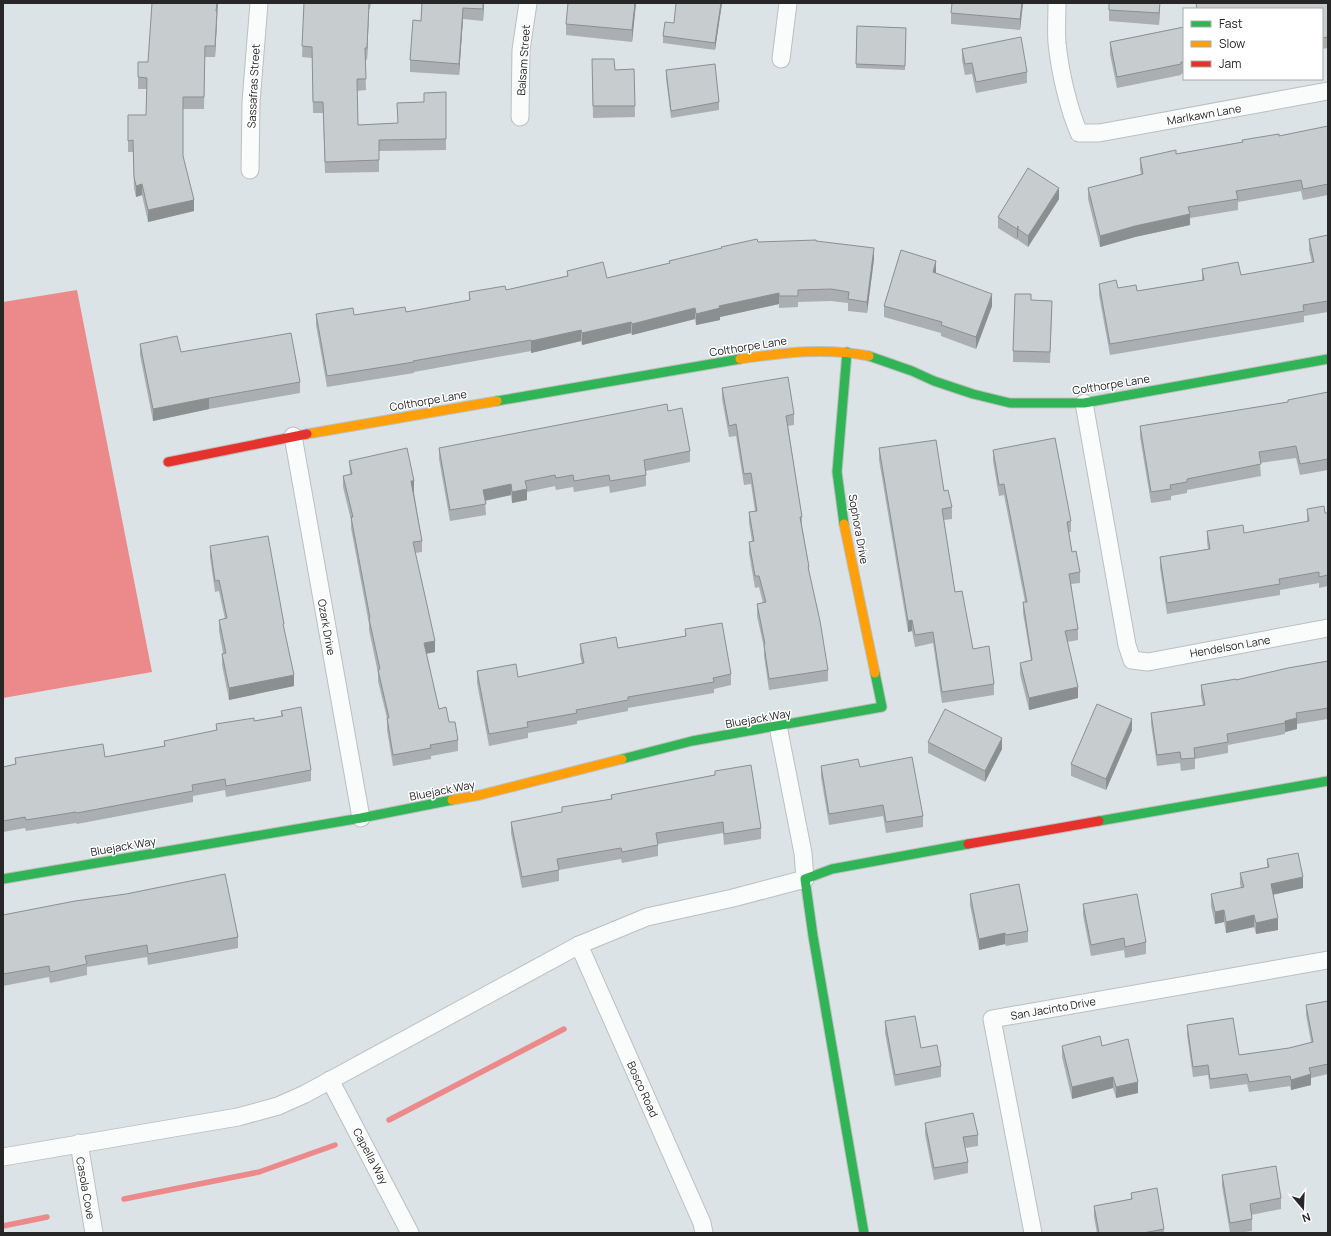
<svg xmlns="http://www.w3.org/2000/svg" width="1331" height="1236" font-family="Manrope,sans-serif">
<style>
.water{fill:#ec898b}
.lines{fill:none;stroke-linecap:round;stroke-linejoin:round}
.stream{stroke:#ec898b;stroke-width:5.5}
.street-casing{stroke:#bdbfbf;stroke-width:19}
.fast-casing{stroke:#bdbfbf;stroke-width:11}
.slow-casing{stroke:#bdbfbf;stroke-width:11}
.jam-casing{stroke:#bdbfbf;stroke-width:11}
.street{stroke:#fafbfb;stroke-width:17}
.fast{stroke:#30b455;stroke-width:9}
.slow{stroke:#ff9f0a;stroke-width:9}
.jam{stroke:#e5322d;stroke-width:9}
.wall{fill:#abafb1}
.shaded-wall{fill:#8b8f90}
.building{fill:#c7ccce;stroke:#8b8f90}
.labels{text-anchor:middle;dominant-baseline:central;stroke-width:3;stroke-linejoin:round;paint-order:stroke}
.street-label{font-size:11px;fill:#272727;stroke:#fff}
</style>
<rect width="100%" height="100%" fill="#dbe3e6"/>
<polygon class="water" points="77,290 152,672 3,698 3,302"/>
<g class="lines">
<g class="stream">
<polyline points="389,1120 564,1029"/>
<polyline points="124,1199 259,1172 335,1145"/>
<polyline points="3,1226 47,1217"/>
</g>
<defs>
<g id="street">
<path d="M1057 3C1057 16 1056 30 1057 43 1060 72 1068 107 1079 133H1099L1328 91"/>
<polyline points="781,59 788,3"/>
<polyline points="520,117 521,50 528,3"/>
<polyline points="250,170 251,102 259,3"/>
<polyline points="1084,403 1127,645 1132,660 1148,662 1328,628"/>
<polyline points="293,436 361,818"/>
<polyline points="579,945 702,1223 704,1233"/>
<polyline points="330,1080 410,1233"/>
<polyline points="79,1143 94,1233"/>
<polyline points="3,1157 238,1117 278,1106 305,1094 579,945 647,917 733,898 805,879 803,853 778,726"/>
<polyline points="1033,1233 992,1019 1328,960"/>
</g>
<g id="fast">
<polyline points="869,356 912,371 934,381 973,394 1010,403 1084,403 1328,359"/>
<polyline points="497,401 740,359"/>
<polyline points="844,524 837,472 847,352"/>
<polyline points="622,759 692,741 882,707 875,673"/>
<polyline points="1099,821 1328,781"/>
<polyline points="3,879 361,818 452,800"/>
<polyline points="864,1233 813,936 805,879 832,869 968,844"/>
</g>
<g id="slow">
<path d="M740 359C783 353 825 347 869 356"/>
<polyline points="307,434 497,401"/>
<polyline points="844,524 875,673"/>
<polyline points="452,800 480,795 622,759"/>
</g>
<g id="jam">
<polyline points="168,462 307,434"/>
<polyline points="968,844 1099,821"/>
</g>
</defs>
<use href="#street" class="street-casing"/>
<use href="#fast" class="fast-casing"/>
<use href="#slow" class="slow-casing"/>
<use href="#jam" class="jam-casing"/>
<use href="#street" class="street"/>
<use href="#fast" class="fast"/>
<use href="#slow" class="slow"/>
<use href="#jam" class="jam"/>
</g>
<g class="wall">
<polygon points="218,3 215,57 205,57 204,109 183,109 183,156 194,211 148,222 142,195 136,197 134,188 133,152 128,152 128,126 146,115 147,89 138,89 138,62 148,62"/>
<polygon points="304,3 371,3 370,9 369,9 367,60 365,59 366,90 357,91 358,125 398,123 424,102 446,92 446,150 379,151 379,172 325,173 323,113 313,113 312,58 302,57"/>
<polygon points="422,3 484,3 483,21 463,19 459,75 410,72 410,60 421,21"/>
<polygon points="636,3 632,42 566,35 566,24"/>
<polygon points="722,3 715,50 663,43 663,36"/>
<polygon points="1023,3 1020,30 951,24 951,13"/>
<polygon points="1109,3 1160,3 1159,25 1109,21"/>
<polygon points="1196,3 1328,3 1328,48 1322,49 1322,9 1196,9"/>
<polygon points="857,26 906,28 905,70 856,68"/>
<polygon points="1184,27 1184,73 1181,74 1181,75 1117,88 1110,54 1110,42"/>
<polygon points="962,49 1027,72 1027,83 976,93 972,74 965,75 962,60"/>
<polygon points="592,59 615,70 634,69 635,117 593,118"/>
<polygon points="666,70 719,102 719,110 671,118 666,78"/>
<polygon points="1328,126 1328,195 1303,200 1301,191 1238,202 1238,210 1190,218 1190,225 1135,237 1100,247 1088,199 1088,188 1141,174 1140,169 1140,158 1176,154 1242,142 1242,140 1279,136"/>
<polygon points="1059,199 1028,247 1018,240 1018,237 1017,240 998,228 998,217"/>
<polygon points="1328,235 1328,312 1304,316 1304,322 1110,355 1099,295 1099,284 1118,288 1137,291 1202,280 1202,269 1241,275 1312,263 1309,250 1309,239"/>
<polygon points="816,241 874,259 867,313 848,311 848,303 831,301 798,302 798,307 779,308 779,304 720,317 720,320 696,325 695,319 632,335 631,333 582,345 581,341 531,353 531,351 414,372 414,373 327,387 316,325 316,314 354,315 406,312 469,301 469,292 506,290 567,276 567,271 607,278 669,263 669,261 758,242"/>
<polygon points="936,272 936,273 992,306 976,349 941,336 941,333 884,317 884,306"/>
<polygon points="1031,300 1052,312 1050,363 1013,362 1013,351"/>
<polygon points="140,344 181,352 300,382 300,393 209,409 153,421 140,355"/>
<polygon points="722,388 794,414 794,425 788,426 802,517 802,526 809,567 809,574 828,670 828,681 769,690 764,656 764,648 757,616 757,604 763,603 759,587 755,588 749,553 749,542 752,541 749,523 749,512 755,511 751,484 744,485 736,436 729,437 722,399"/>
<polygon points="1328,392 1328,470 1300,475 1296,458 1260,463 1261,476 1187,490 1187,493 1171,496 1171,500 1151,503 1140,437 1140,426 1288,402 1288,400"/>
<polygon points="439,448 690,451 690,462 646,471 646,486 610,493 609,486 574,492 573,487 556,490 555,486 527,492 527,500 512,503 511,495 485,501 486,515 450,521 439,459"/>
<polygon points="879,448 944,491 952,507 952,519 944,520 955,592 973,649 994,684 994,695 942,703 933,643 915,647 912,631 908,632 879,460"/>
<polygon points="993,450 1071,521 1071,532 1069,532 1072,552 1080,572 1080,583 1071,584 1078,629 1078,640 1067,642 1078,698 1029,710 1020,674 1020,663 1031,660 1023,613 1023,602 1025,602 1004,495 999,496 993,461"/>
<polygon points="349,461 414,492 422,541 422,552 415,553 435,652 426,654 439,709 449,722 458,740 458,751 431,756 431,759 393,766 387,730 387,718 378,681 378,673 369,630 369,624 351,528 351,520 343,487 343,476 350,474"/>
<polygon points="1307,509 1325,513 1328,513 1328,586 1319,588 1319,583 1280,590 1280,595 1167,614 1160,568 1160,557 1208,549 1207,542 1207,531 1244,533 1307,522"/>
<polygon points="210,546 284,629 294,686 229,700 222,665 222,654 223,653 219,631 219,620 225,619 219,591 215,592 210,557"/>
<polygon points="685,629 731,674 731,685 714,689 714,693 628,708 628,711 577,721 577,724 528,733 528,738 489,746 477,683 477,671 518,677 582,664 580,655 580,644 618,648 685,636"/>
<polygon points="1328,661 1328,719 1297,724 1297,729 1285,732 1285,734 1228,745 1228,753 1195,759 1195,769 1181,771 1180,763 1157,766 1151,724 1151,713 1203,705 1201,696 1201,685 1236,680"/>
<polygon points="281,711 311,770 311,781 226,797 225,790 193,796 193,802 77,824 76,823 26,831 25,828 3,832 3,767 15,764 15,758 105,757 164,746 164,741 216,731 216,724 254,721 281,716"/>
<polygon points="1132,730 1106,790 1071,776 1071,764"/>
<polygon points="928,742 1002,749 985,782 928,753"/>
<polygon points="821,766 860,767 923,816 923,827 886,833 883,816 829,825 821,777"/>
<polygon points="715,771 761,828 761,839 724,845 723,833 658,844 658,856 622,863 621,859 559,870 559,881 522,888 511,833 511,822 562,813 562,807 611,799 611,795 715,775"/>
<polygon points="1267,859 1303,888 1273,895 1278,930 1256,934 1254,927 1226,933 1224,922 1215,924 1211,906 1211,894 1241,888 1240,884 1240,873 1267,867"/>
<polygon points="970,894 1028,931 1028,942 1006,946 1005,944 979,950 970,905"/>
<polygon points="1083,904 1146,942 1146,954 1125,958 1124,950 1091,956 1083,915"/>
<polygon points="3,915 238,937 238,948 148,965 147,957 87,967 87,975 50,983 49,977 3,986"/>
<polygon points="1328,1001 1328,1074 1311,1078 1311,1085 1291,1090 1290,1086 1249,1092 1247,1084 1210,1089 1208,1075 1193,1077 1187,1035 1187,1025 1239,1055 1289,1048 1311,1042 1306,1015 1306,1005"/>
<polygon points="885,1021 921,1048 941,1066 941,1077 895,1086 885,1033"/>
<polygon points="1062,1046 1102,1046 1138,1093 1116,1098 1113,1088 1072,1099 1062,1057"/>
<polygon points="925,1123 978,1135 978,1146 965,1148 968,1162 968,1173 934,1180 925,1134"/>
<polygon points="1222,1175 1281,1198 1281,1209 1251,1215 1252,1219 1252,1231 1238,1233 1230,1233 1222,1186"/>
<polygon points="1131,1193 1164,1229 1164,1233 1097,1233 1094,1217 1094,1206 1131,1199"/>
</g>
<g class="shaded-wall">
<polygon points="217,3 218,3 216,22 216,11"/>
<polygon points="369,3 369,9 367,60 367,48"/>
<polygon points="483,3 484,3 483,21"/>
<polygon points="635,3 636,3 632,42 632,30"/>
<polygon points="721,3 722,3 715,50 715,43"/>
<polygon points="1022,3 1023,3 1020,30 1020,19"/>
<polygon points="1160,3 1159,25 1159,13"/>
<polygon points="463,8 463,19 459,75 459,64"/>
<polygon points="217,11 217,22 215,57 215,46"/>
<polygon points="142,184 142,195 136,197 136,186"/>
<polygon points="1059,188 1059,199 1028,247 1028,236"/>
<polygon points="194,200 194,211 148,222 148,210"/>
<polygon points="1190,214 1190,225 1135,237 1100,247 1100,236 1135,226"/>
<polygon points="1018,226 1018,237 1017,240 1017,229"/>
<polygon points="874,248 874,259 867,313 867,302"/>
<polygon points="936,261 936,272 933,283 933,272"/>
<polygon points="779,293 779,304 720,317 720,320 696,325 696,314 719,306"/>
<polygon points="992,294 992,306 976,349 976,337"/>
<polygon points="695,308 695,319 632,335 632,324"/>
<polygon points="631,322 631,333 582,345 582,333"/>
<polygon points="581,330 581,341 531,353 531,341"/>
<polygon points="209,398 209,409 153,421 153,409"/>
<polygon points="411,481 414,481 414,492 411,493"/>
<polygon points="511,484 511,495 483,501 483,490"/>
<polygon points="527,489 527,500 512,503 512,492"/>
<polygon points="912,620 912,631 908,632 908,621"/>
<polygon points="435,641 435,652 424,654 424,643"/>
<polygon points="294,675 294,686 229,700 229,688"/>
<polygon points="1078,687 1078,698 1029,710 1029,698"/>
<polygon points="1297,718 1297,729 1285,732 1285,721"/>
<polygon points="1132,719 1132,730 1106,790 1106,779"/>
<polygon points="1002,738 1002,749 985,782 985,771"/>
<polygon points="1303,877 1303,888 1271,895 1271,884"/>
<polygon points="1224,910 1224,922 1215,924 1215,912"/>
<polygon points="1254,915 1254,927 1226,933 1226,922"/>
<polygon points="1278,918 1278,930 1256,934 1256,923"/>
<polygon points="1005,933 1005,944 979,950 979,939"/>
<polygon points="1311,1074 1311,1085 1291,1090 1291,1080"/>
<polygon points="1113,1077 1113,1088 1072,1099 1072,1087"/>
<polygon points="1138,1082 1138,1093 1116,1098 1116,1087"/>
</g>
<g class="building">
<polygon points="152,3 217,3 216,11 217,11 215,46 205,46 204,97 183,97 183,156 194,200 148,210 142,184 136,186 134,177 133,140 128,141 128,115 146,115 147,78 138,77 138,62 148,62"/>
<polygon points="304,3 369,3 367,48 365,48 366,79 357,79 358,125 398,123 397,103 424,102 424,93 446,92 446,139 379,140 379,160 325,162 323,102 313,102 312,47 302,46"/>
<polygon points="422,3 483,3 483,9 463,8 459,64 410,60 413,20 421,21"/>
<polygon points="568,3 635,3 632,30 566,24"/>
<polygon points="676,3 721,3 715,43 663,36 665,22 674,23"/>
<polygon points="952,3 1022,3 1020,19 951,13"/>
<polygon points="1109,3 1160,3 1159,13 1109,10"/>
<polygon points="1196,3 1328,3 1328,37 1322,38 1322,9 1197,9"/>
<polygon points="857,26 906,28 905,66 856,64"/>
<polygon points="1184,27 1184,62 1181,62 1181,64 1117,77 1110,42"/>
<polygon points="1021,37 1027,72 976,82 972,63 965,64 962,49"/>
<polygon points="592,59 614,59 615,70 634,69 635,106 593,106"/>
<polygon points="715,64 719,102 671,111 666,70"/>
<polygon points="1328,126 1328,184 1303,189 1301,180 1236,191 1238,199 1188,207 1190,214 1135,226 1100,236 1088,188 1143,174 1140,158 1176,150 1176,154 1243,142 1242,140 1279,134 1279,136"/>
<polygon points="1028,168 1059,188 1028,236 1018,229 1018,226 1017,229 998,217"/>
<polygon points="1328,235 1328,301 1303,305 1304,311 1110,344 1099,284 1116,280 1118,288 1136,285 1137,291 1204,280 1202,269 1238,262 1241,275 1314,262 1309,239"/>
<polygon points="757,239 758,242 816,240 816,241 874,248 867,302 848,299 849,292 831,289 798,290 798,296 779,296 779,293 719,306 720,308 696,314 695,308 632,324 631,322 582,333 581,330 531,341 531,340 413,361 414,362 327,376 316,314 353,308 354,315 405,307 406,312 470,300 469,292 505,286 506,290 568,276 567,271 603,262 607,278 670,263 669,261 722,248 721,247"/>
<polygon points="901,250 936,261 933,272 992,294 976,337 941,325 942,322 884,306"/>
<polygon points="1015,294 1031,294 1031,300 1052,301 1050,352 1013,351"/>
<polygon points="291,333 300,382 209,398 153,409 140,344 177,336 181,352"/>
<polygon points="788,377 794,414 786,416 802,517 800,517 809,567 808,567 820,621 828,670 769,679 764,645 765,644 757,604 766,602 759,576 755,576 749,542 754,541 749,512 757,511 751,473 744,474 736,424 729,426 722,388"/>
<polygon points="1328,392 1328,459 1300,464 1296,446 1259,452 1261,464 1187,479 1187,482 1170,485 1171,489 1151,492 1140,426 1288,402 1288,400"/>
<polygon points="667,404 668,411 682,408 690,451 644,460 646,475 610,481 609,475 574,481 573,475 556,478 555,475 525,481 527,489 512,492 511,484 483,490 486,504 450,510 439,448"/>
<polygon points="1055,438 1071,521 1067,522 1072,552 1076,551 1080,572 1069,574 1078,629 1065,631 1078,687 1029,698 1020,663 1032,660 1023,602 1027,602 1004,484 999,485 993,450"/>
<polygon points="936,440 944,491 948,490 952,507 942,509 955,592 962,591 973,649 989,646 994,684 942,692 933,632 915,635 912,620 908,621 879,448"/>
<polygon points="407,448 414,481 411,481 422,541 413,542 435,641 424,643 439,709 446,707 449,722 455,722 458,740 430,745 431,748 393,755 387,718 389,718 378,670 380,669 369,619 370,618 351,517 353,517 343,476 352,474 349,461"/>
<polygon points="1324,506 1325,513 1328,513 1328,575 1319,577 1319,572 1279,579 1280,584 1167,603 1160,557 1210,549 1207,531 1243,525 1244,533 1309,521 1307,509"/>
<polygon points="268,536 284,624 283,624 294,675 229,688 222,654 226,653 219,620 227,618 219,580 215,581 210,546"/>
<polygon points="722,623 731,674 713,678 714,682 628,697 628,700 576,710 577,713 527,722 528,727 489,734 477,671 516,664 518,677 584,663 580,644 616,637 618,648 686,636 685,629"/>
<polygon points="1328,661 1328,708 1296,713 1297,718 1285,721 1285,723 1227,734 1228,742 1194,748 1195,758 1181,759 1180,752 1157,755 1151,713 1205,705 1201,685 1236,679 1236,680 1288,668"/>
<polygon points="1097,704 1132,719 1106,779 1071,764"/>
<polygon points="301,707 311,770 226,786 225,779 192,785 193,791 77,813 76,812 26,820 25,817 3,821 3,767 16,764 15,758 103,744 105,757 165,746 164,741 217,730 216,724 254,718 254,721 283,716 281,711"/>
<polygon points="945,709 1002,738 985,771 928,742"/>
<polygon points="912,757 923,816 886,822 883,805 829,814 821,766 858,759 860,767"/>
<polygon points="751,765 761,828 724,834 723,822 656,833 658,845 622,852 621,848 557,859 559,870 522,877 511,822 562,812 562,807 612,799 611,795 715,775 715,771"/>
<polygon points="1298,853 1303,877 1271,884 1278,918 1256,923 1254,915 1226,922 1224,910 1215,912 1211,894 1244,887 1240,873 1269,867 1267,859"/>
<polygon points="225,874 238,937 148,954 147,945 85,956 87,964 50,972 49,966 3,974 3,915 75,901 126,894"/>
<polygon points="1019,884 1028,931 1006,935 1005,933 979,939 970,894"/>
<polygon points="1137,894 1146,942 1125,947 1124,938 1091,945 1083,904"/>
<polygon points="1328,1001 1328,1064 1309,1068 1311,1074 1291,1080 1290,1076 1249,1082 1247,1074 1210,1079 1208,1065 1193,1067 1187,1025 1233,1018 1239,1055 1289,1048 1313,1042 1306,1005"/>
<polygon points="915,1016 921,1048 937,1045 941,1066 895,1075 885,1021"/>
<polygon points="1100,1036 1102,1046 1128,1039 1138,1082 1116,1087 1113,1077 1072,1087 1062,1046"/>
<polygon points="973,1113 978,1135 963,1137 968,1162 934,1168 925,1123"/>
<polygon points="1276,1166 1281,1198 1250,1204 1252,1219 1230,1223 1222,1175"/>
<polygon points="1157,1188 1164,1229 1143,1233 1099,1233 1094,1206 1132,1199 1131,1193"/>
</g>
<g class="labels">
<g class="street-label">
<text transform="translate(523 60) rotate(-86)">Balsam Street</text>
<text transform="translate(253 86) rotate(-87)">Sassafras Street</text>
<text transform="translate(1204 114) rotate(-10)">Marlkawn Lane</text>
<text transform="translate(748 346) rotate(-9)">Colthorpe Lane</text>
<text transform="translate(1111 384) rotate(-9)">Colthorpe Lane</text>
<text transform="translate(428 400) rotate(-10)">Colthorpe Lane</text>
<text transform="translate(859 529) rotate(80)">Sophora Drive</text>
<text transform="translate(327 627) rotate(80)">Ozark Drive</text>
<text transform="translate(1230 646) rotate(-10)">Hendelson Lane</text>
<text transform="translate(758 718) rotate(-10)">Bluejack Way</text>
<text transform="translate(442 790) rotate(-11)">Bluejack Way</text>
<text transform="translate(123 846) rotate(-10)">Bluejack Way</text>
<text transform="translate(1053 1008) rotate(-10)">San Jacinto Drive</text>
<text transform="translate(643 1089) rotate(66)">Bosco Road</text>
<text transform="translate(371 1156) rotate(62)">Capella Way</text>
<text transform="translate(86 1188) rotate(80)">Casola Cove</text>
</g>
</g>
<rect width="1331" height="1236" fill="none" stroke="#272727" stroke-width="8"/>
<rect x="1183" y="8" width="140" height="72" fill="#ffffff" stroke="#a9a9a9"/>
<rect x="1191" y="21" width="20" height="6" fill="#30b455" stroke="#a9a9a9"/>
<text x="1219" y="28" font-size="12" fill="#272727">Fast</text>
<rect x="1191" y="41" width="20" height="6" fill="#ff9f0a" stroke="#a9a9a9"/>
<text x="1219" y="48" font-size="12" fill="#272727">Slow</text>
<rect x="1191" y="61" width="20" height="6" fill="#e5322d" stroke="#a9a9a9"/>
<text x="1219" y="68" font-size="12" fill="#272727">Jam</text>
<g transform="translate(1303 1208) rotate(161)" stroke="#ffffff" stroke-width="3" paint-order="stroke">
<path d="M0-3L7 15L0 10L-7 15Z" fill="#272727"/>
<text y="-6" font-size="11" font-weight="bold" text-anchor="middle" fill="#272727">N</text>
</g>
</svg>
